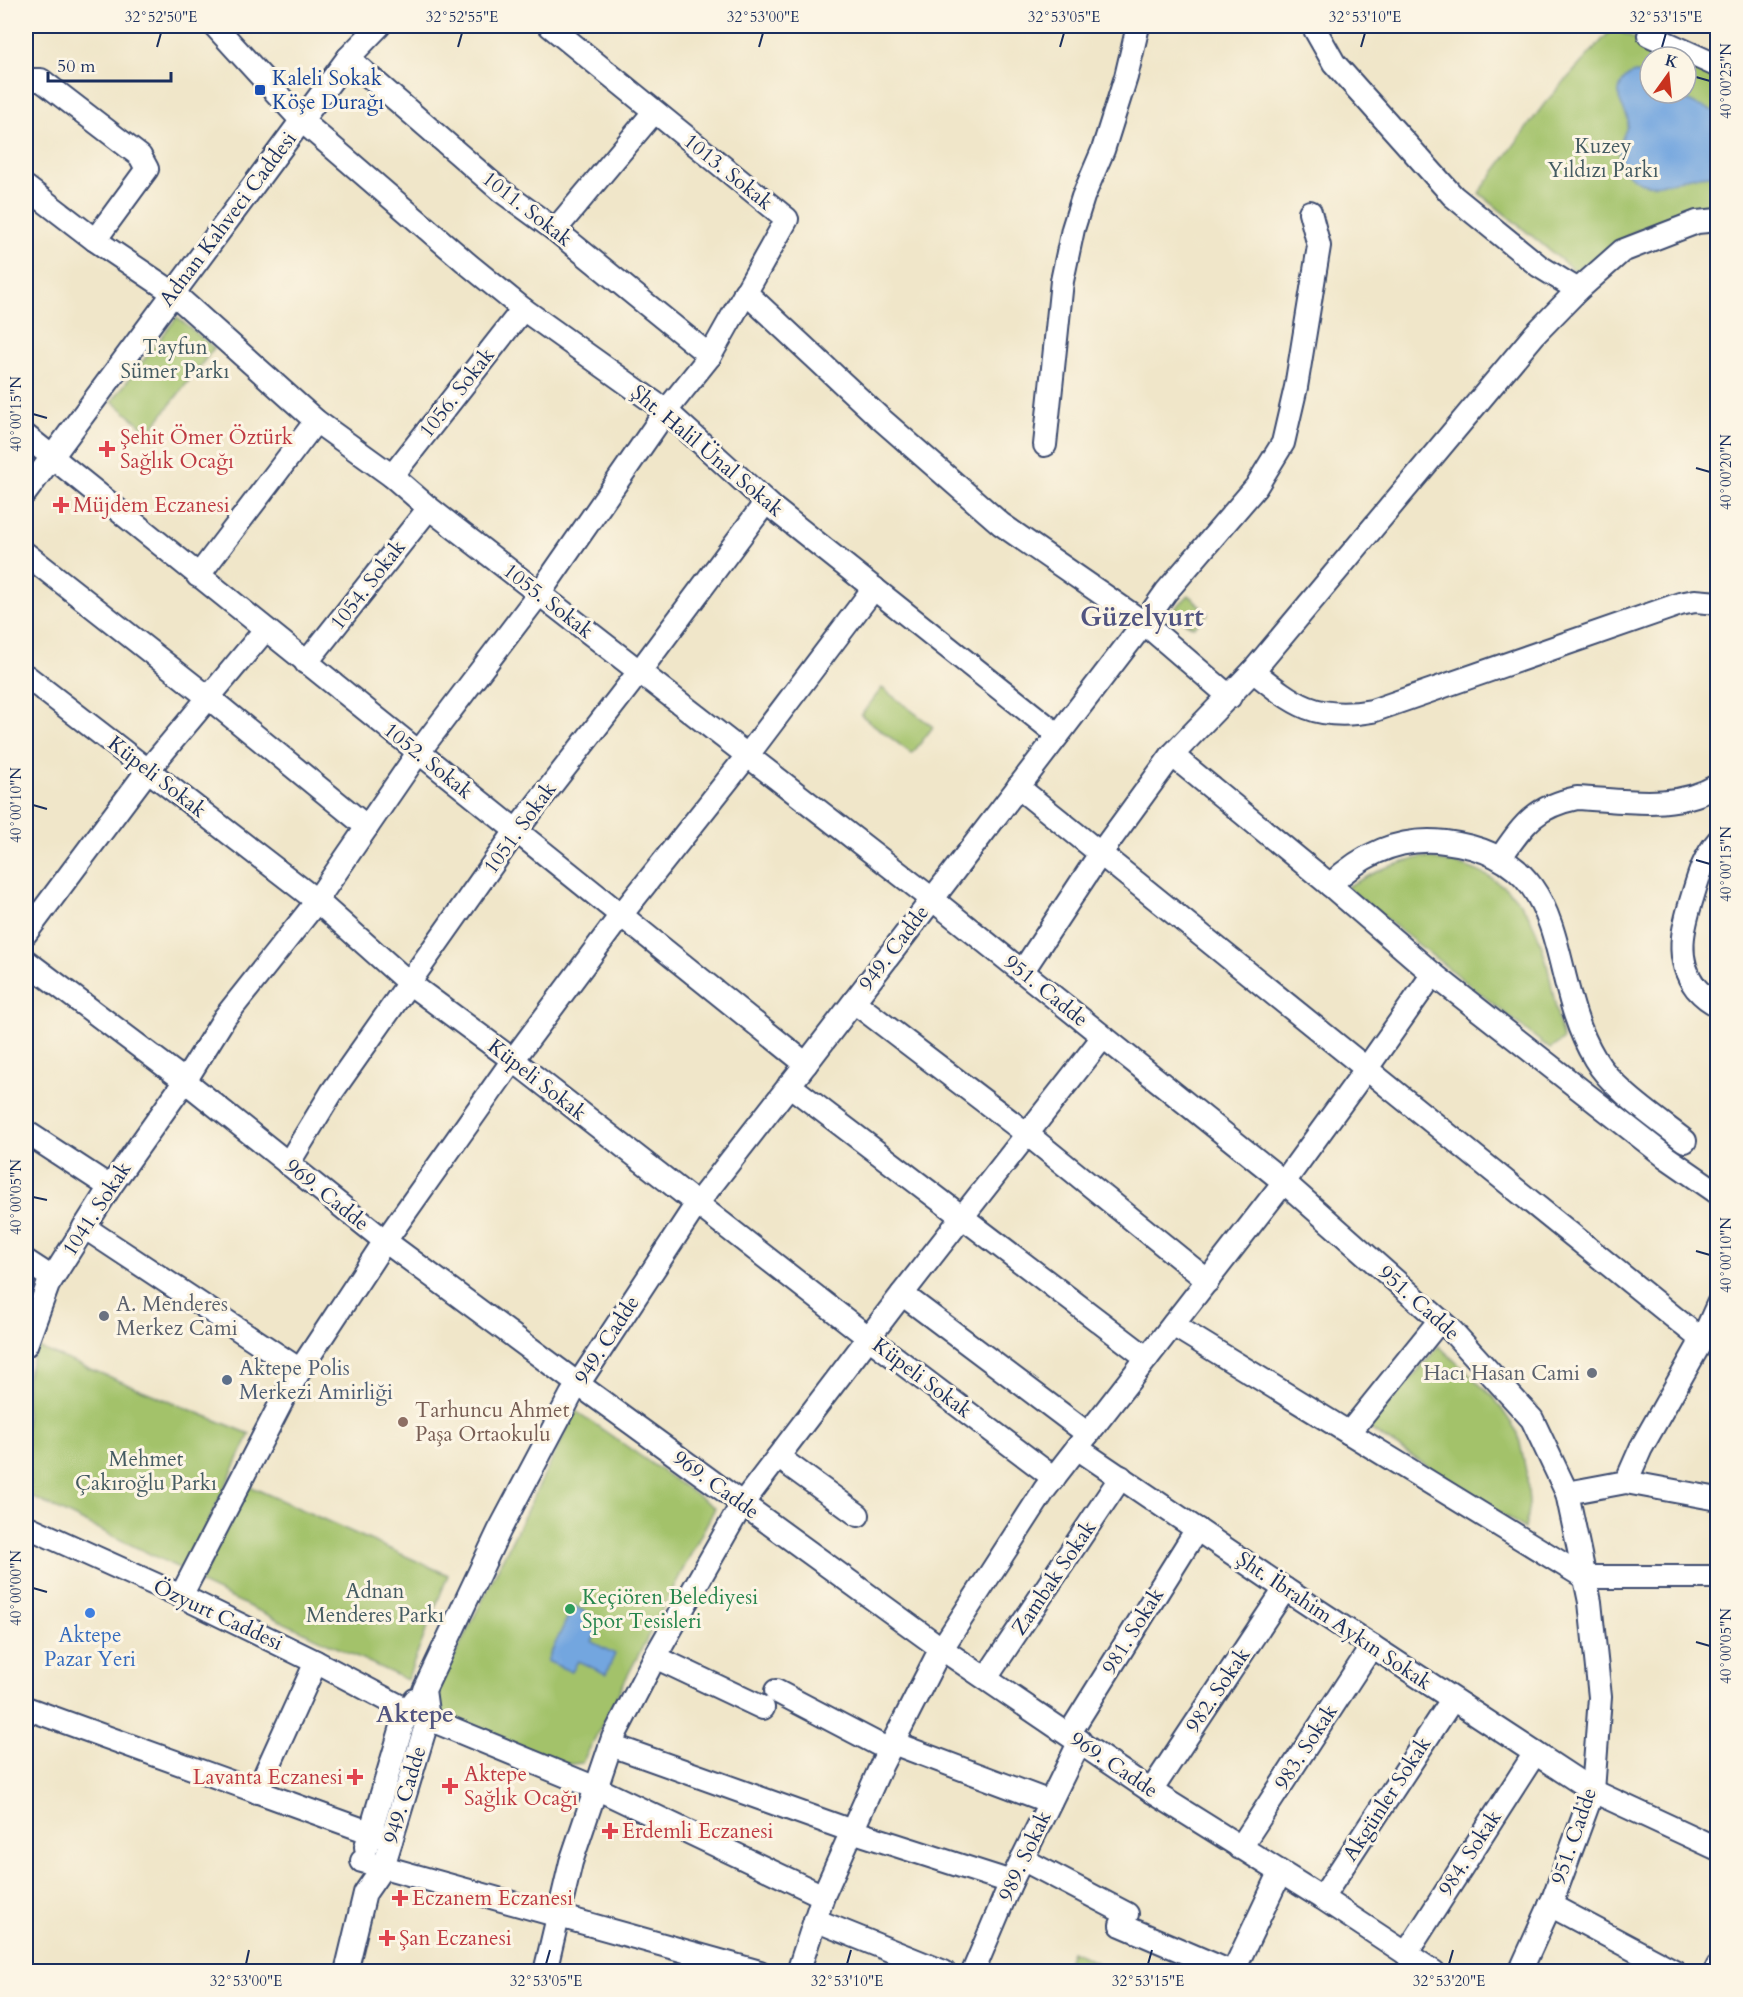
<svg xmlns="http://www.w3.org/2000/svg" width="1743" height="1997" font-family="Cardo,serif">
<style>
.green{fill:#a3c26a;stroke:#5f7864;stroke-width:1.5}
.water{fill:#73a6df;stroke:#476a9e;stroke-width:1.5}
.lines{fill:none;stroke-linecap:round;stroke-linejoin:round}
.minor-casing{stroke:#3b4a6e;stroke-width:26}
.minor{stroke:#fff;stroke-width:22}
.ticks{fill:none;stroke:#1b2f5e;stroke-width:2}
.transit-dot{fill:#1a4fb4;stroke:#fcf5e5;stroke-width:2}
.health-dot{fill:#e0444e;stroke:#fcf5e5;stroke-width:2}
.worship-dot{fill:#6b7280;stroke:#fcf5e5;stroke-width:2}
.service-dot{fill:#5c6f8a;stroke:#fcf5e5;stroke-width:2}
.education-dot{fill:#8d6e63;stroke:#fcf5e5;stroke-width:2}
.leisure-dot{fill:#2e9e5b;stroke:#fcf5e5;stroke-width:2}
.shop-dot{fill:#3f7fe0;stroke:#fcf5e5;stroke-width:2}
.labels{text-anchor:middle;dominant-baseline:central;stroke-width:6;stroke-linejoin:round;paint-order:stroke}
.transit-label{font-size:21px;fill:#164399;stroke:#fcf5e5;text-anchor:start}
.park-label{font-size:21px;fill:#445b62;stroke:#fcf5e5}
.street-label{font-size:21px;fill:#1b2f5e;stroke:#fcf5e5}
.health-label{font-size:21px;fill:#be3a42;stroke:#fcf5e5;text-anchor:start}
.worship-label{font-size:21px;fill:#5b616d;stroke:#fcf5e5;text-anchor:start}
.service-label{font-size:21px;fill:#4e5e75;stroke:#fcf5e5;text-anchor:start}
.education-label{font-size:21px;fill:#785e54;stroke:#fcf5e5;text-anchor:start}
.leisure-label{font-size:21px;fill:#27864d;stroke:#fcf5e5;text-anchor:start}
.shop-label{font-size:21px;fill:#366cbe;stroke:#fcf5e5}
.quarter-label{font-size:24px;font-weight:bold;fill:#525581;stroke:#fcf5e5}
.district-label{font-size:27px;font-weight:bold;fill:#525581;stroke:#fcf5e5}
.neatline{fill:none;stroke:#1b2f5e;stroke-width:2}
.ticks-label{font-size:15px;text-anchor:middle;fill:#1b2f5e}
</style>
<rect width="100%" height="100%" fill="#fcf5e5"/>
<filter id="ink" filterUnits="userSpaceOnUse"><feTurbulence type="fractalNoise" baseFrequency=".0167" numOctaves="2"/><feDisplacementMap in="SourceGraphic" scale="12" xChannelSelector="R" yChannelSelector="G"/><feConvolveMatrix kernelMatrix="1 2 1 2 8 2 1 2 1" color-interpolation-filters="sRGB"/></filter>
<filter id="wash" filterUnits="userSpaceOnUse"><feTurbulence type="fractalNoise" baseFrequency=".008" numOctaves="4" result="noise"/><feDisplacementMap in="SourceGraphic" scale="24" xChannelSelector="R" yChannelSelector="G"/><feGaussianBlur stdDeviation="1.35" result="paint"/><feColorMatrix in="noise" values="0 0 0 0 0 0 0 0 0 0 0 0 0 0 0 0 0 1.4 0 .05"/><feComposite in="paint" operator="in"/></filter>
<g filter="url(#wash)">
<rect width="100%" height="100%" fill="#f0e6c9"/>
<g class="green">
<polygon points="1613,28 1674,57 1650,57 1650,93 1686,93 1686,62 1717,77 1717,214 1635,231 1575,271 1479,193 1545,103"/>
<polygon points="177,317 214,348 149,432 112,401"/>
<polygon points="1189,595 1208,614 1194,627 1169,614"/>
<polygon points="882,688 933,727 912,754 861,715"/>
<path d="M1422 857C1437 860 1453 862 1467 867 1549 895 1545 970 1563 1040L1550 1049 1346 887 1387 867Z"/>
<polygon points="1439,1346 1495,1399 1518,1433 1527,1476 1529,1504 1525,1529 1368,1428"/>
<polygon points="36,1347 250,1434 185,1571 26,1494 26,1380"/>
<polygon points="576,1411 715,1508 582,1763 562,1765 428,1710"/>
<polygon points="249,1486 448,1575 407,1680 199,1583"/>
<polygon points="1071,1951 1115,1971 1064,1971"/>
</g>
<g class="water">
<path d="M1635 73 1650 75V93H1674L1696 105 1717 112V174C1708 175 1699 176 1690 177 1672 181 1653 190 1636 180 1625 173 1616 157 1620 144 1622 136 1627 131 1628 122 1628 113 1622 110 1620 101 1616 89 1623 76 1635 73Z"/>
<polygon points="573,1606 603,1620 592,1642 615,1654 606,1674 578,1661 572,1672 547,1661"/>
</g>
</g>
<g filter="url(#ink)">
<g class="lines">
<defs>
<g id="minor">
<polyline points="215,26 302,121 469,265 523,309 666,411 773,508 1058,735"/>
<polyline points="1313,26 1334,63 1453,196 1539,266 1578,290"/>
<polyline points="1649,35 1718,66"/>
<polyline points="348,58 500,190 555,230 710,356"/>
<polyline points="26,80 41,80 140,156 147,169 95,240"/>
<polyline points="26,187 95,240 172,292 316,421 392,476 429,508 932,899 1284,1182 1452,1331 1532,1419 1567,1493 1590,1602 1600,1697 1593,1791 1553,1899 1520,1972"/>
<polyline points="555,230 654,112"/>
<polyline points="745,292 881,419 1001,524 1144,623 1230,697"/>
<polyline points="26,436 806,1064"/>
<polyline points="1045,445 1062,281 1073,229 1083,197 1103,150 1126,77 1138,26"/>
<polyline points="392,476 523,309"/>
<polyline points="26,492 348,58 379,26"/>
<polyline points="26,554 209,698 367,827"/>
<polyline points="198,576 316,421"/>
<polyline points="306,663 429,508"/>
<path d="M1253 671C1295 705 1315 721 1372 711L1680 604 1695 601 1718 603"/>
<polyline points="26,676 317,901 409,983 513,1060 869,1338 1054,1478"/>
<polyline points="1172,755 1330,885 1433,974 1666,1157 1718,1193"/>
<polyline points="1018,787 1702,1340"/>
<path d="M1718 841C1704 857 1699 875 1693 895 1683 927 1674 959 1696 988 1702 995 1709 1001 1718 1005"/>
<path d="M1500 858C1524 824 1534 807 1577 798 1623 800 1676 811 1718 785"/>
<path d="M1330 885C1361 855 1400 836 1445 842 1578 858 1543 973 1595 1059 1613 1090 1656 1118 1685 1141"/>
<polyline points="26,933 148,770 265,630"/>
<polyline points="26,961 185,1081 385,1241 578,1384 942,1649 1151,1791 1322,1898 1434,1972"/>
<polyline points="1022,972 1100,854 1172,755 1253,671 1535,334 1578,290 1622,251 1697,222 1718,220"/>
<polyline points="854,1002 1027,1134 1208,1281"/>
<polyline points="789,1085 1147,1358"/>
<polyline points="26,1132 110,1187"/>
<polyline points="288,1164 332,1092 516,831 639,672 766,502"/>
<polyline points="84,1227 300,1370"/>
<polyline points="26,1261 52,1278"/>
<polyline points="902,1294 1088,1434"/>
<polyline points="1173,1325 1584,1577 1718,1577"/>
<polyline points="26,1345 48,1285 110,1187 185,1081 225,1017 310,910 418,753 539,594 666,411 710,356 787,219 550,26"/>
<polyline points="1349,1433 1440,1320"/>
<polyline points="1077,1448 1285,1589 1593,1791 1718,1849"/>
<polyline points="778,1457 858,1515"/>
<polyline points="1626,1482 1641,1448 1702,1340 1718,1304"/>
<polyline points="1567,1493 1626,1482 1718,1499"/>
<polyline points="26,1526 181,1596 316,1662 407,1710 596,1788 823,1896"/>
<polyline points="181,1596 283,1399 300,1370 385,1241 513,1060 621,915 747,756 874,588"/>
<polyline points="655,1657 763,1708"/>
<polyline points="986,1678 1121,1477"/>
<polyline points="776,1691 889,1750"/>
<polyline points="26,1708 391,1840"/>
<polyline points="1069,1734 1197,1529"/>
<polyline points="893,1743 1050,1802"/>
<polyline points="611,1745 852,1831 1011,1882"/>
<polyline points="1151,1791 1285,1589"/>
<polyline points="257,1792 316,1662"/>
<polyline points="366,1847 407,1710 415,1700"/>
<polyline points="1240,1848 1372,1646"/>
<polyline points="1022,1859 1127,1914 1121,1925 1231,1972"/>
<polyline points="362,1861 760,1972"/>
<polyline points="1322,1898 1452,1700"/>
<polyline points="1550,1905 1676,1972"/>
<polyline points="815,1920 944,1972"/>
<polyline points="1406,1954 1535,1753"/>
<polyline points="346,1972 365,1893 383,1867 428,1719 424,1690 499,1531 571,1395 696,1205 806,1064 1144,623 1166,592 1256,487 1283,443 1296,387 1319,246 1310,212"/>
<polyline points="545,1972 571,1862 613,1738 655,1657 742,1504 902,1294 1103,1037"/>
<polyline points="798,1972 823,1896 882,1764 937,1656 1045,1489 1284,1182 1367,1068 1433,974"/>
<polyline points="973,1972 1011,1882 1080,1741"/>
<polyline points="1233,1972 1280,1873"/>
<polyline points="1715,1972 1718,1966"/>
</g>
</defs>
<use href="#minor" class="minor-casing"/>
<use href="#minor" class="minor"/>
</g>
</g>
<path class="ticks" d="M157 47 161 33M458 47 462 33M759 47 763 33M1060 47 1064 33M1361 47 1365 33M1662 47 1666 33M1696 77 1710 81M33 414 47 418M1696 468 1710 472M33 805 47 809M1696 860 1710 864M33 1197 47 1200M1696 1251 1710 1255M33 1588 47 1592M1696 1642 1710 1646M246 1964 249 1950M546 1964 550 1950M847 1964 851 1950M1148 1964 1152 1950M1449 1964 1453 1950"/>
<rect class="transit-dot" x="254" y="84" width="12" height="12" rx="3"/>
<g class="health-dot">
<path d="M104 440h6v6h6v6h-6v6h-6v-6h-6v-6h6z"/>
<path d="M58 496h6v6h6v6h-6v6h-6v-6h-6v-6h6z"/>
<path d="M352 1768h6v6h6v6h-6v6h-6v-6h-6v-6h6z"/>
<path d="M447 1777h6v6h6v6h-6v6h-6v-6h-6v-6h6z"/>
<path d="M607 1822h6v6h6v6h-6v6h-6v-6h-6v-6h6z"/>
<path d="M397 1889h6v6h6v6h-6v6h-6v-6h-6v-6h6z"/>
<path d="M384 1929h6v6h6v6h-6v6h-6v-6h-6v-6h6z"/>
</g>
<g class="worship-dot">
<circle cx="104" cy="1316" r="6"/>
<circle cx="1592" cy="1373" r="6"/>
</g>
<circle class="service-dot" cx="227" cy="1380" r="6"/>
<circle class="education-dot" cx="403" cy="1422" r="6"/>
<circle class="leisure-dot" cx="570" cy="1609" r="6"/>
<circle class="shop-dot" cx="90" cy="1613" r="6"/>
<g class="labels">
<g class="transit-label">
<text x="272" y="78">Kaleli Sokak<tspan x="272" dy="24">Köşe Durağı</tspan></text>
</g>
<g class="park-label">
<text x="1603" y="146">Kuzey<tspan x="1603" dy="24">Yıldızı Parkı</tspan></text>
<text x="175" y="347">Tayfun<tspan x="175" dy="24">Sümer Parkı</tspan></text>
<text x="146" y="1459">Mehmet<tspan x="146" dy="24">Çakıroğlu Parkı</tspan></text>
<text x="375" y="1591">Adnan<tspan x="375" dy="24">Menderes Parkı</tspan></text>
</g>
<g class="street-label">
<text transform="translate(728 172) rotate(39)">1013. Sokak</text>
<text transform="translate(527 209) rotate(38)">1011. Sokak</text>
<text transform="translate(228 219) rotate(-53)">Adnan Kahveci Caddesi</text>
<text transform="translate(457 393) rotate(-52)">1056. Sokak</text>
<text transform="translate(707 451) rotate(40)">Şht. Halil Ünal Sokak</text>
<text transform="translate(368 585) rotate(-52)">1054. Sokak</text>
<text transform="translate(548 601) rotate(38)">1055. Sokak</text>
<text transform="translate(428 761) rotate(39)">1052. Sokak</text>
<text transform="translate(157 777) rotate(38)">Küpeli Sokak</text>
<text transform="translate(520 828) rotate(-54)">1051. Sokak</text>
<text transform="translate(894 948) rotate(-53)">949. Cadde</text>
<text transform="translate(1046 991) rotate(39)">951. Cadde</text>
<text transform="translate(537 1080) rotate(38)">Küpeli Sokak</text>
<text transform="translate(327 1195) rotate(39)">969. Cadde</text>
<text transform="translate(97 1209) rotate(-57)">1041. Sokak</text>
<text transform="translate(1419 1303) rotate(42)">951. Cadde</text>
<text transform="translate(607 1340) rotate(-57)">949. Cadde</text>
<text transform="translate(922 1378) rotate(37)">Küpeli Sokak</text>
<text transform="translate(716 1485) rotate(36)">969. Cadde</text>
<text transform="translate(1054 1578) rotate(-56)">Zambak Sokak</text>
<text transform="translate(218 1615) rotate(25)">Özyurt Caddesi</text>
<text transform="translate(1334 1621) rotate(34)">Şht. İbrahim Aykın Sokak</text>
<text transform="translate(1133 1631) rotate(-58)">981. Sokak</text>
<text transform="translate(1218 1690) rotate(-56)">982. Sokak</text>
<text transform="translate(1306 1747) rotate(-57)">983. Sokak</text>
<text transform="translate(1114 1765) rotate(34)">969. Cadde</text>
<text transform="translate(405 1795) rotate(-73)">949. Cadde</text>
<text transform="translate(1387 1799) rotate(-57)">Akgünler Sokak</text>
<text transform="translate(1574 1836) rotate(-71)">951. Cadde</text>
<text transform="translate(1470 1853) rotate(-57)">984. Sokak</text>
<text transform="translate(1025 1856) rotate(-65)">989. Sokak</text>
</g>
<g class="health-label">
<text x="120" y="437">Şehit Ömer Öztürk<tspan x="120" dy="24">Sağlık Ocağı</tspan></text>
<text x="73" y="505">Müjdem Eczanesi</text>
<text x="464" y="1774">Aktepe<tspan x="464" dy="24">Sağlık Ocağı</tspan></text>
<text x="343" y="1777" text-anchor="end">Lavanta Eczanesi</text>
<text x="622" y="1831">Erdemli Eczanesi</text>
<text x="412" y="1898">Eczanem Eczanesi</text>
<text x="399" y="1938">Şan Eczanesi</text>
</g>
<g class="worship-label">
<text x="116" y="1304">A. Menderes<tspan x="116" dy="24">Merkez Cami</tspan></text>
<text x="1580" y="1373" text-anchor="end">Hacı Hasan Cami</text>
</g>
<g class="service-label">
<text x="239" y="1368">Aktepe Polis<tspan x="239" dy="24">Merkezi Amirliği</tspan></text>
</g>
<g class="education-label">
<text x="415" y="1410">Tarhuncu Ahmet<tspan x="415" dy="24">Paşa Ortaokulu</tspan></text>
</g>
<g class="leisure-label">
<text x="582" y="1597">Keçiören Belediyesi<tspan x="582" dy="24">Spor Tesisleri</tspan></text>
</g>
<g class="shop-label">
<text x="90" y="1635">Aktepe<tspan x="90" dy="24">Pazar Yeri</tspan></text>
</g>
<g class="quarter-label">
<text x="415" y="1714">Aktepe</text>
</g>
<g class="district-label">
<text x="1142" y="617">Güzelyurt</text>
</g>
</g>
<rect width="1743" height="1997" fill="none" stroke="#fcf5e5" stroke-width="66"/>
<g transform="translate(1668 75) rotate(15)"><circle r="28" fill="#fcf5e5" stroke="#a2a6af" stroke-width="1.5"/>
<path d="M0-4.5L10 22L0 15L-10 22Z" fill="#c8321e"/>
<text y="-9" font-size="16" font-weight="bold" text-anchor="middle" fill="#1b2f5e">K</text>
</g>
<path d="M48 72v9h123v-9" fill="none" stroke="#1b2f5e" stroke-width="3"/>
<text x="57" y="72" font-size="18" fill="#1b2f5e" stroke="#fcf5e5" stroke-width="4.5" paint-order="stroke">50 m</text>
<rect x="33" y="33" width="1677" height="1931" class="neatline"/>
<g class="ticks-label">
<text x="161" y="22">32°52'50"E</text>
<text x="462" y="22">32°52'55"E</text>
<text x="763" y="22">32°53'00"E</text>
<text x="1064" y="22">32°53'05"E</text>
<text x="1365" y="22">32°53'10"E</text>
<text x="1666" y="22">32°53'15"E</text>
<text transform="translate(1726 81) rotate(-90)" y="5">40°00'25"N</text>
<text transform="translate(16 414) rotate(-90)" y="5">40°00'15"N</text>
<text transform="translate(1726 472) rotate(-90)" y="5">40°00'20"N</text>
<text transform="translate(16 805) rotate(-90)" y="5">40°00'10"N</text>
<text transform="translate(1726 864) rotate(-90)" y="5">40°00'15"N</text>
<text transform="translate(16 1197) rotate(-90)" y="5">40°00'05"N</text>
<text transform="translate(1726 1255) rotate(-90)" y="5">40°00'10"N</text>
<text transform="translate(16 1588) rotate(-90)" y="5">40°00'00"N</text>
<text transform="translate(1726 1646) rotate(-90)" y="5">40°00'05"N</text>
<text x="246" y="1986">32°53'00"E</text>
<text x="546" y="1986">32°53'05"E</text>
<text x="847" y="1986">32°53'10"E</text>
<text x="1148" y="1986">32°53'15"E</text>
<text x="1449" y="1986">32°53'20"E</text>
</g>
</svg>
